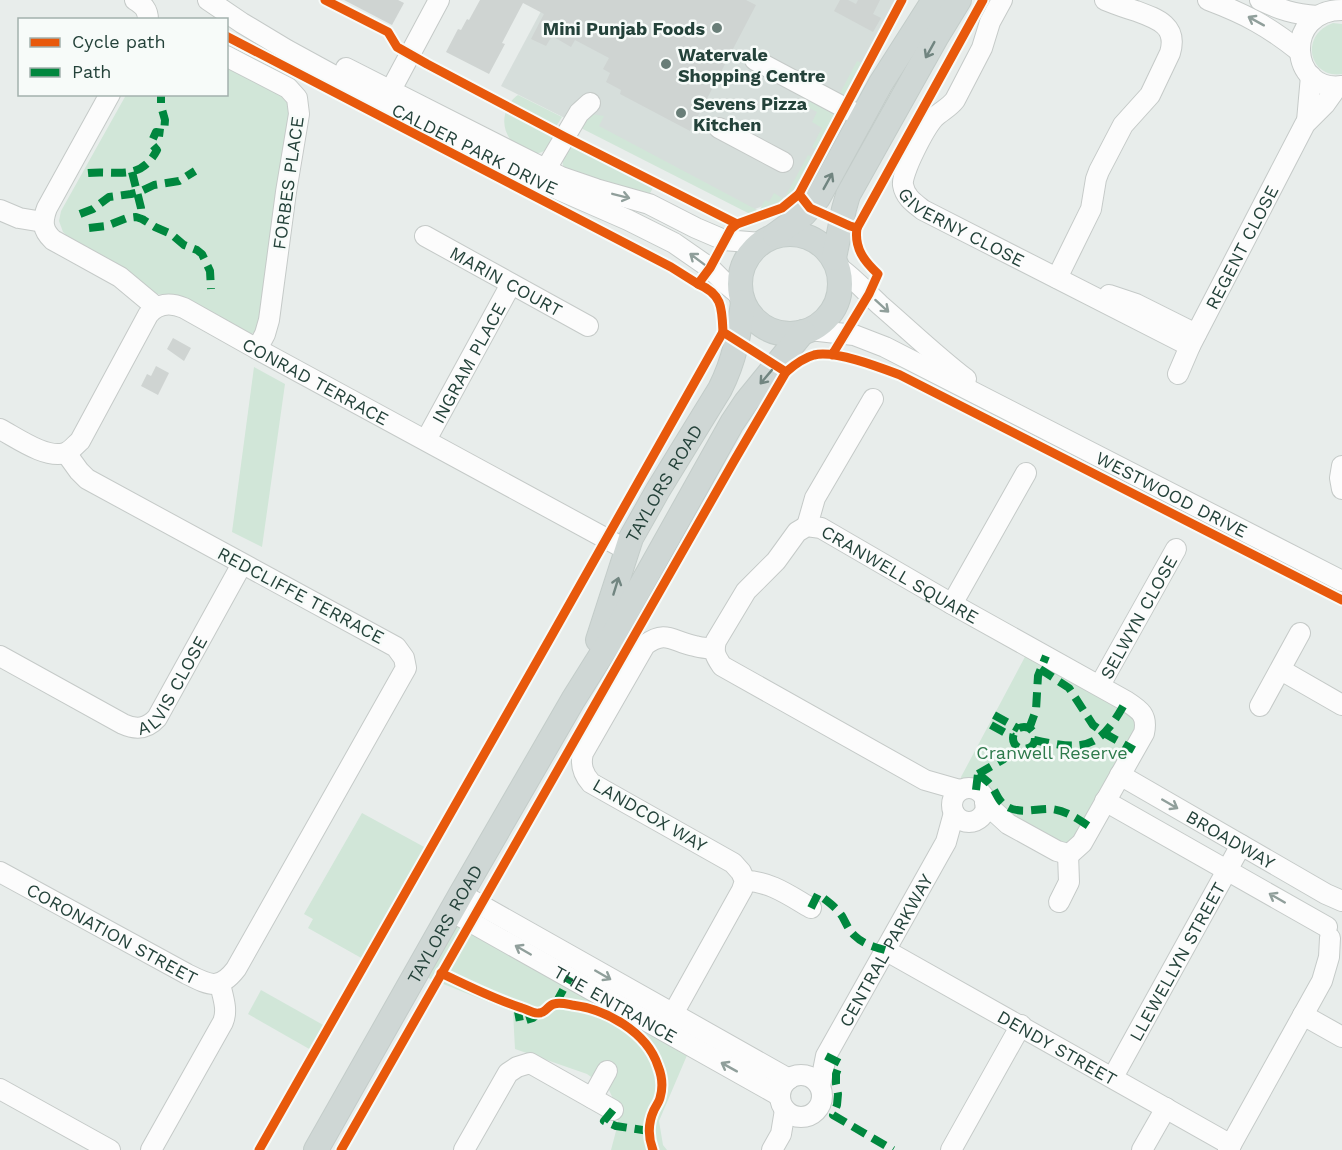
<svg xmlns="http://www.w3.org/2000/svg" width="1342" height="1150" font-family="'Work Sans',sans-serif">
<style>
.built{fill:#d6dedb}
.green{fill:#d1e6d8}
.building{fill:#cfd4d2}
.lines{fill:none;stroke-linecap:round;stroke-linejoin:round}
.minor-casing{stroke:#c5cac8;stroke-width:22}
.major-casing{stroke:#c3ccc9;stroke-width:26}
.minor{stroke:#fcfcfc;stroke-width:20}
.major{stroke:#cfd7d5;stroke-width:24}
.quiet{stroke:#00873e;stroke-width:8;stroke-dasharray:15 8;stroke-linecap:butt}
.cycleway-casing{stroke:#f7fbf9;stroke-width:13}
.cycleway{stroke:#e8590c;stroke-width:9}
.oneway{stroke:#909f9b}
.oneway2{stroke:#718580}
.poi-dot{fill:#697e78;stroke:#f7fbf9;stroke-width:2}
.labels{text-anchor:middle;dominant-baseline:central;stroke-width:5;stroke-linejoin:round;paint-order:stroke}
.poi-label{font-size:18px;font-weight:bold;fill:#24423a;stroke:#f7fbf9;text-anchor:start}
.street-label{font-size:18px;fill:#24423a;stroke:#f7fbf9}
.park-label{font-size:18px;fill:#2d7a4b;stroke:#f7fbf9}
</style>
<rect width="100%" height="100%" fill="#e8edeb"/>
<polygon class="built" points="547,0 898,0 798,192 750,211 501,86"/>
<g class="green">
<path d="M1333 23 1342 24V74C1309 79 1299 35 1333 23Z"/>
<polygon points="857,61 864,64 848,97 840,93"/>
<polygon points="227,64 286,96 293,108 259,330 251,334 233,328 178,296 157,294 133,276 73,241 63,232 59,221 61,211 126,95 226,94"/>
<path d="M518 95 562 117 552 133 556 135C554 139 552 144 549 147 530 167 494 137 507 109 510 103 512 99 518 95Z"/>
<polygon points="813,95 841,111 819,151 812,147 822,128 812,122 817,112 807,107"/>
<path d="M590 114 604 116 599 126 759 211 765 200 769 202 774 193 784 199 808 155 815 158C796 193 794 206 752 215L577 126Z"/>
<path d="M569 141 652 182 654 186 649 195 565 170C559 161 566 151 569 141Z"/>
<polygon points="254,367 285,384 262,547 232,532"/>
<polygon points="1027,653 1131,711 1140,723 1081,840 1060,846 1002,813 988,791 980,785 971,783 962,786 961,777"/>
<polygon points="362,813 426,848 363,959 308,928 313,919 304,914"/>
<polygon points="461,924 688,1053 659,1121 663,1145 667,1150 611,1150 616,1131 619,1112 609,1090 587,1074 515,1049 513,1012 426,977 452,930"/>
<polygon points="261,990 325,1026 311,1050 248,1014"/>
</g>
<g class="building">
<polygon points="344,0 398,0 404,3 392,25"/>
<polygon points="480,0 746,0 756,5 690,131 620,94 621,90 606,82 610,73 603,69 609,58 575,40 571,47 552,36 546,46 531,39 544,14 523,3 502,43 505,44 489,74 446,52 458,29 461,30 467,19 469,20"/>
<polygon points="840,0 848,0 856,4 858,0 880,0 873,14 881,18 873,32 834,11"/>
<polygon points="173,338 191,348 184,361 167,349"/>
<polygon points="156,366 169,373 158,395 141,386 147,374 151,376"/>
</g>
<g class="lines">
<defs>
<g id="minor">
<path d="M135 0C143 5 148 9 148 20"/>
<path id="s1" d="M208 0 242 23 287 50 384 103 539 181 628 220 674 243 710 268 724 282 742 297"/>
<path id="s2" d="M1002 0 990 22 982 48 955 100C949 108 941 111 934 118 925 128 901 173 903 185 905 197 914 203 923 210L1190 346"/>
<path d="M1208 0C1245 14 1268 26 1299 51"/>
<path d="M1260 0C1281 10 1293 14 1317 16"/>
<path d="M1342 10C1283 10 1289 93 1342 86"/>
<polyline points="226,56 288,88 297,98 299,114 286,192 269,320 265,334 257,349"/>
<polyline points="755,60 862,117"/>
<polyline points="346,68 561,177 596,189 649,204 696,228 724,240 761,243"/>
<path d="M110 94 47 208C42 221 42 230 53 240L120 277 156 307"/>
<polyline points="385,101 439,0"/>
<polyline points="1307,121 1311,76"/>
<polyline points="719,128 783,162"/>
<polyline points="540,179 579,113 590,103"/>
<polyline points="0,210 19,218 43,222"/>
<path id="s3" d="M425 236 588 326"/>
<path d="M838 267C854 278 866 292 880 305 909 330 936 356 966 379"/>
<path d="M1057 278 1091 209 1096 179 1099 171 1123 125 1150 95 1170 53C1178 26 1158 19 1136 11 1126 8 1115 4 1105 0"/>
<polyline points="1109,295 1136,304 1196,334"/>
<path id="s4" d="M810 330 854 335 885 347 1342 581"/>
<path id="s5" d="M1178 374 1190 346 1305 124 1325 104 1337 87"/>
<path id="s6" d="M0 429C17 438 46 459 65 453 71 451 75 445 80 441L148 315C157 303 170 302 184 308L257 349 627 550"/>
<path id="s7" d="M426 440 511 284"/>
<polyline points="1342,466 1340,478 1342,489"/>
<polyline points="807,526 815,498 873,399"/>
<polyline points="952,604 1026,473"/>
<path id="s8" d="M0 656 123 724C136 730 147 729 157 718L242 564"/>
<polyline points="1281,670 1342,705"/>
<path id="s9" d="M1100 685 1176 549"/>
<polyline points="1260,706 1300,633"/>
<path id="s10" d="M1120 775 1326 894 1342 901"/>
<circle cx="969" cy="805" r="17"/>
<path id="s11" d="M960 790 925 780 722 666C716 657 713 653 716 641L746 591 776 561 797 532 807 526 821 528 952 604 1126 701C1140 710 1148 715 1144 733L1082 843 1072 852 1068 854 1057 851 1008 824 985 803"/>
<polyline points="1105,801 1327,927"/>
<path id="s12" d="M0 872 187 974C209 985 219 991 236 969L406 668 404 658 396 647 87 479 79 471 66 453"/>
<path d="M745 881C770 881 790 896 811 908"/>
<polyline points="461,894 789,1079"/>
<polyline points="1059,902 1069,882 1068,854"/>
<path id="s13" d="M451 911 780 1096"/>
<path id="s14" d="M885 950 1231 1145"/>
<polyline points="1303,1015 1342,1037"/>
<path d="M664 1030 742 890 745 881 741 872 733 863 591 783C583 774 580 765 583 753L645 645C666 629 673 642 695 646 701 648 708 648 714 649"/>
<circle cx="801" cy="1096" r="21"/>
<path id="s15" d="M1113 1077 1241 845"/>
<path id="s16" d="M820 1086 826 1056 946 842 954 813"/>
<polyline points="0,1089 110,1150"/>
<polyline points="592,1098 607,1071"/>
<path d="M151 1150 223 1022C228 1010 223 997 220 984"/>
<polyline points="464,1150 508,1073 517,1067 530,1063 613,1110"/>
<polyline points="772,1150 781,1134 785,1110"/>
<polyline points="951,1150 1021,1025"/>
<polyline points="1142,1150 1166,1108"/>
<polyline points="1228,1150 1322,981 1329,957 1330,938"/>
</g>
<g id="major">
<circle cx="790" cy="284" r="50"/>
<polyline points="775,235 804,214 818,198 881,83 934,0"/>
<polyline points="834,258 844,209 848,195 937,36 959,0"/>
<path id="s17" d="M598 640 631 538 658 490 720 389C735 359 739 334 743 302"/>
<path id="s18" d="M316 1150 461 894 573 700 610 641 732 423 746 402 803 332"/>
</g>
</defs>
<use href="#minor" class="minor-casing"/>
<use href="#major" class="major-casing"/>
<use href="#minor" class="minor"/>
<use href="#major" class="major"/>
<g class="quiet">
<polyline points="132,172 141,208 142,219"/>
<path d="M88 173C117 170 140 182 157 150L151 143 156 132 164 133 165 120 161 106V94"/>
<polyline points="80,214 93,209 109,197 131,194 139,192 154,185 179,181 195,171"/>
<polyline points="89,228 106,226 127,218 136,217 142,219 155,227 171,234 184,245 197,250 202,254 210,271 211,289"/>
<polyline points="1040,669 1069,688 1093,725 1104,733 1134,750"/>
<polyline points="994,715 1019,729"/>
<polyline points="991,725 1013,737"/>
<circle cx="1024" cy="738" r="11"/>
<polyline points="1029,729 1036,710 1038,676 1046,656"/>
<path d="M1034 740C1086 751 1100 749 1126 701"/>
<path d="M978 774C983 778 989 782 992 787 997 794 998 801 1006 806 1020 815 1037 808 1052 809 1067 811 1078 819 1090 827"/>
<polyline points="978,774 1004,759 1017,746"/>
<polyline points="976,790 978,774"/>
<path d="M811 908 818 894C827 901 836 907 842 916 846 923 849 931 855 936 863 944 875 947 885 950"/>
<polyline points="556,1003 570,977"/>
<polyline points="517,1006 520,1022 533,1018 539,1013"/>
<polyline points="826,1056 840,1063 836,1074 836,1084 838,1094 837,1105 833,1115 893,1150"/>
<polyline points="613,1110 604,1121 616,1126 649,1131"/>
</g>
<defs>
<g id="cycleway">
<polyline points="325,0 388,32 397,47 427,64 565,137 737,224"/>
<polyline points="226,36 671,267 698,284"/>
<polyline points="799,194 902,0"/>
<polyline points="857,228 983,0"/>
<path d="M832 355 869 294 878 274C864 261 854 248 857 228L850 226 810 208 799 194 782 208 737 224 731 229 710 268 698 284C722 294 722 307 723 332L786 372C794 365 803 358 814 355 835 350 879 367 900 375L1342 600"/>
<path d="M441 973C468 986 494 999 522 1008 526 1009 534 1014 539 1013 546 1013 548 1005 554 1004 559 1002 567 1004 572 1005 606 1009 647 1032 658 1066 662 1076 663 1088 660 1098 659 1102 656 1106 654 1110 648 1123 648 1137 653 1150"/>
<polyline points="259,1150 552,635 723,332"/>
<polyline points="341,1150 734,461 786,372"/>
</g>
</defs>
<use href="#cycleway" class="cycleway-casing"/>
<use href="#cycleway" class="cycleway"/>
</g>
<defs><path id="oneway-shaft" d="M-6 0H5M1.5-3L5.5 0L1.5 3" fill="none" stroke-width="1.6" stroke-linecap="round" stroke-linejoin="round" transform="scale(1.5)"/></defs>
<g class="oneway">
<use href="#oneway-shaft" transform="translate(1256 21) rotate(-151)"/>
<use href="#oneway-shaft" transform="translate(621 196) rotate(14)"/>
<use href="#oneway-shaft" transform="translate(697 259) rotate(-143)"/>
<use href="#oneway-shaft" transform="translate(882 306) rotate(42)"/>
<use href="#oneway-shaft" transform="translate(1170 804) rotate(30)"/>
<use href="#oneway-shaft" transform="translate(1277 898) rotate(-150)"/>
<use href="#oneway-shaft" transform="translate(523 950) rotate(-150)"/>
<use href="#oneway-shaft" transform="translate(603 975) rotate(30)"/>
<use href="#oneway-shaft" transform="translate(729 1067) rotate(-151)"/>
</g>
<g class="oneway2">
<use href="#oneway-shaft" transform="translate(930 50) rotate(119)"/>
<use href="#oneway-shaft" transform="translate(828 181) rotate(-61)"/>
<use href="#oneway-shaft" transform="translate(766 377) rotate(130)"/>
<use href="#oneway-shaft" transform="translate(616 586) rotate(-73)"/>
</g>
<g class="poi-dot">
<circle cx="717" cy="28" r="6"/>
<circle cx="666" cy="64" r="6"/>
<circle cx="681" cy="113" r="6"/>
</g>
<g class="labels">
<g class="poi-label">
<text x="705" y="28" text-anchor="end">Mini Punjab Foods</text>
<text x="678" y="54">Watervale<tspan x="678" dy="21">Shopping Centre</tspan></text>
<text x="693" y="103">Sevens Pizza<tspan x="693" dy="21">Kitchen</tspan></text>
</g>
<g class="street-label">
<text stroke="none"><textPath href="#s1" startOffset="306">CALDER PARK DRIVE</textPath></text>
<text transform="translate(288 183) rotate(-82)">FORBES PLACE</text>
<text stroke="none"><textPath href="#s2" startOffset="288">GIVERNY CLOSE</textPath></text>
<text stroke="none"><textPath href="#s5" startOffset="142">REGENT CLOSE</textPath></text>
<text stroke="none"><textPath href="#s3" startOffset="93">MARIN COURT</textPath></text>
<text stroke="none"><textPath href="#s7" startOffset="88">INGRAM PLACE</textPath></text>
<text stroke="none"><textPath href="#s6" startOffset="424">CONRAD TERRACE</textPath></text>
<text stroke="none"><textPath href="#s17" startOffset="171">TAYLORS ROAD</textPath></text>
<text stroke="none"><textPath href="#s4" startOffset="400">WESTWOOD DRIVE</textPath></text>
<text stroke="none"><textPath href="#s11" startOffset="550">CRANWELL SQUARE</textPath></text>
<text transform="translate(301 595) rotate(28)">REDCLIFFE TERRACE</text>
<text stroke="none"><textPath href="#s9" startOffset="78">SELWYN CLOSE</textPath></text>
<text stroke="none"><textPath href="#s8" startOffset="213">ALVIS CLOSE</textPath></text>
<text transform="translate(650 815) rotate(30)">LANDCOX WAY</text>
<text stroke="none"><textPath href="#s10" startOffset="128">BROADWAY</textPath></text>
<text stroke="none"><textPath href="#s18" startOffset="260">TAYLORS ROAD</textPath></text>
<text stroke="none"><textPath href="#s12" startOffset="128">CORONATION STREET</textPath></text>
<text stroke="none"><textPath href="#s16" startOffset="152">CENTRAL PARKWAY</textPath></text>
<text stroke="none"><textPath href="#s15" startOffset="132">LLEWELLYN STREET</textPath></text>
<text stroke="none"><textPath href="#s13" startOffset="189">THE ENTRANCE</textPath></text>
<text stroke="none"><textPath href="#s14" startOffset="198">DENDY STREET</textPath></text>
</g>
<g class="park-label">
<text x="1052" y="752">Cranwell Reserve</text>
</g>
</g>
<rect x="18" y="18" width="210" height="78" fill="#f7fbf9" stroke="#a3b1ad" stroke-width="1.5"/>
<rect x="30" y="38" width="30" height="9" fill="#e8590c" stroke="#a3b1ad" stroke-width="1.5"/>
<text x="72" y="48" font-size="18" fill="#24423a">Cycle path</text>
<rect x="30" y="68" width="30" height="9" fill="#00873e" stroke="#a3b1ad" stroke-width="1.5"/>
<text x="72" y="78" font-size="18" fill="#24423a">Path</text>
</svg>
